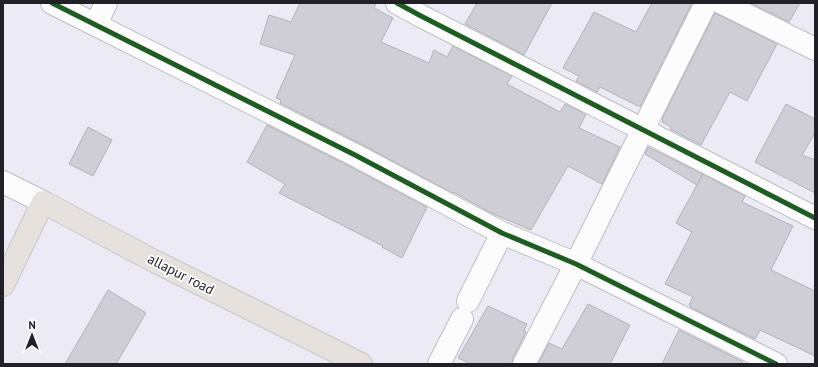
<svg xmlns="http://www.w3.org/2000/svg" width="818" height="367" font-family="'PT Sans',sans-serif">
<style>
.building{fill:#cfcdd5;stroke:#b3b2b9}
.lines{fill:none;stroke-linecap:round;stroke-linejoin:round}
.minor-casing{stroke:#bfbdc5;stroke-width:24}
.major-casing{stroke:#c7c7cc;stroke-width:24}
.minor{stroke:#fcfcfd;stroke-width:22}
.major{stroke:#e7e1dd;stroke-width:22}
.cycleway-casing{stroke:#fff;stroke-width:8}
.cycleway{stroke:#1b5e20;stroke-width:5}
.labels{text-anchor:middle;dominant-baseline:central;stroke-width:3.5;stroke-linejoin:round;paint-order:stroke}
.street-label{font-size:14px;fill:#222027;stroke:#fff}
</style>
<rect width="100%" height="100%" fill="#eceaf4"/>
<g class="building">
<polygon points="300,3 376,3 374,8 393,18 381,42 429,63 434,50 447,57 453,46 512,76 507,84 560,112 565,104 586,114 579,128 620,147 602,184 568,166 531,230 491,213 453,192 452,193 361,144 280,103 281,100 276,98 295,55 260,44 269,15 291,22"/>
<polygon points="477,3 552,3 524,55 465,24"/>
<polygon points="652,3 692,3 640,107 600,87 597,92 576,81 579,76 563,68 594,12 636,32"/>
<polygon points="750,3 800,3 789,22"/>
<polygon points="715,13 777,44 747,101 730,92 701,145 670,129 671,127 662,122 663,120 662,119"/>
<polygon points="786,104 815,119 815,133 802,155 815,160 815,193 755,162"/>
<polygon points="267,125 349,166 427,207 402,258 382,247 383,246 279,193 285,184 247,162"/>
<polygon points="88,127 112,140 93,176 69,164"/>
<polygon points="648,147 703,174 697,185 645,154"/>
<polygon points="703,174 745,196 742,202 793,226 771,270 815,291 815,356 760,330 755,339 690,307 691,306 689,305 693,297 665,284 692,232 676,223"/>
<polygon points="108,290 146,313 116,364 65,364"/>
<polygon points="588,304 630,325 610,364 538,364 549,343 562,349"/>
<polygon points="488,306 527,324 524,331 526,332 513,358 512,364 471,364 458,358"/>
<polygon points="679,330 743,362 742,364 662,364"/>
</g>
<g class="lines">
<defs>
<g id="minor">
<polyline points="52,3 355,155 502,233 576,264 776,364"/>
<polyline points="397,3 421,16 815,218"/>
<polyline points="722,3 815,49"/>
<polyline points="96,25 106,3"/>
<polyline points="3,182 43,202"/>
<polyline points="468,301 502,233"/>
<polyline points="439,364 462,319"/>
<polyline points="524,364 576,264 706,3"/>
</g>
<polyline id="major" points="3,285 43,202 154,261 361,364"/>
</defs>
<use href="#minor" class="minor-casing"/>
<use href="#major" class="major-casing"/>
<use href="#minor" class="minor"/>
<use href="#major" class="major"/>
<defs>
<g id="cycleway">
<polyline points="52,3 355,155 502,233 576,264 776,364"/>
<polyline points="397,3 421,16 815,218"/>
</g>
</defs>
<use href="#cycleway" class="cycleway-casing"/>
<use href="#cycleway" class="cycleway"/>
</g>
<g class="labels">
<g class="street-label">
<text transform="translate(181 274) rotate(27)">allapur road</text>
</g>
</g>
<rect width="818" height="367" fill="none" stroke="#222027" stroke-width="8"/>
<g transform="translate(32 335)" stroke="#ffffff" stroke-width="3" paint-order="stroke">
<path d="M0-3L7 15L0 10L-7 15Z" fill="#222027"/>
<text y="-6" font-size="11" font-weight="bold" text-anchor="middle" fill="#222027">N</text>
</g>
</svg>
